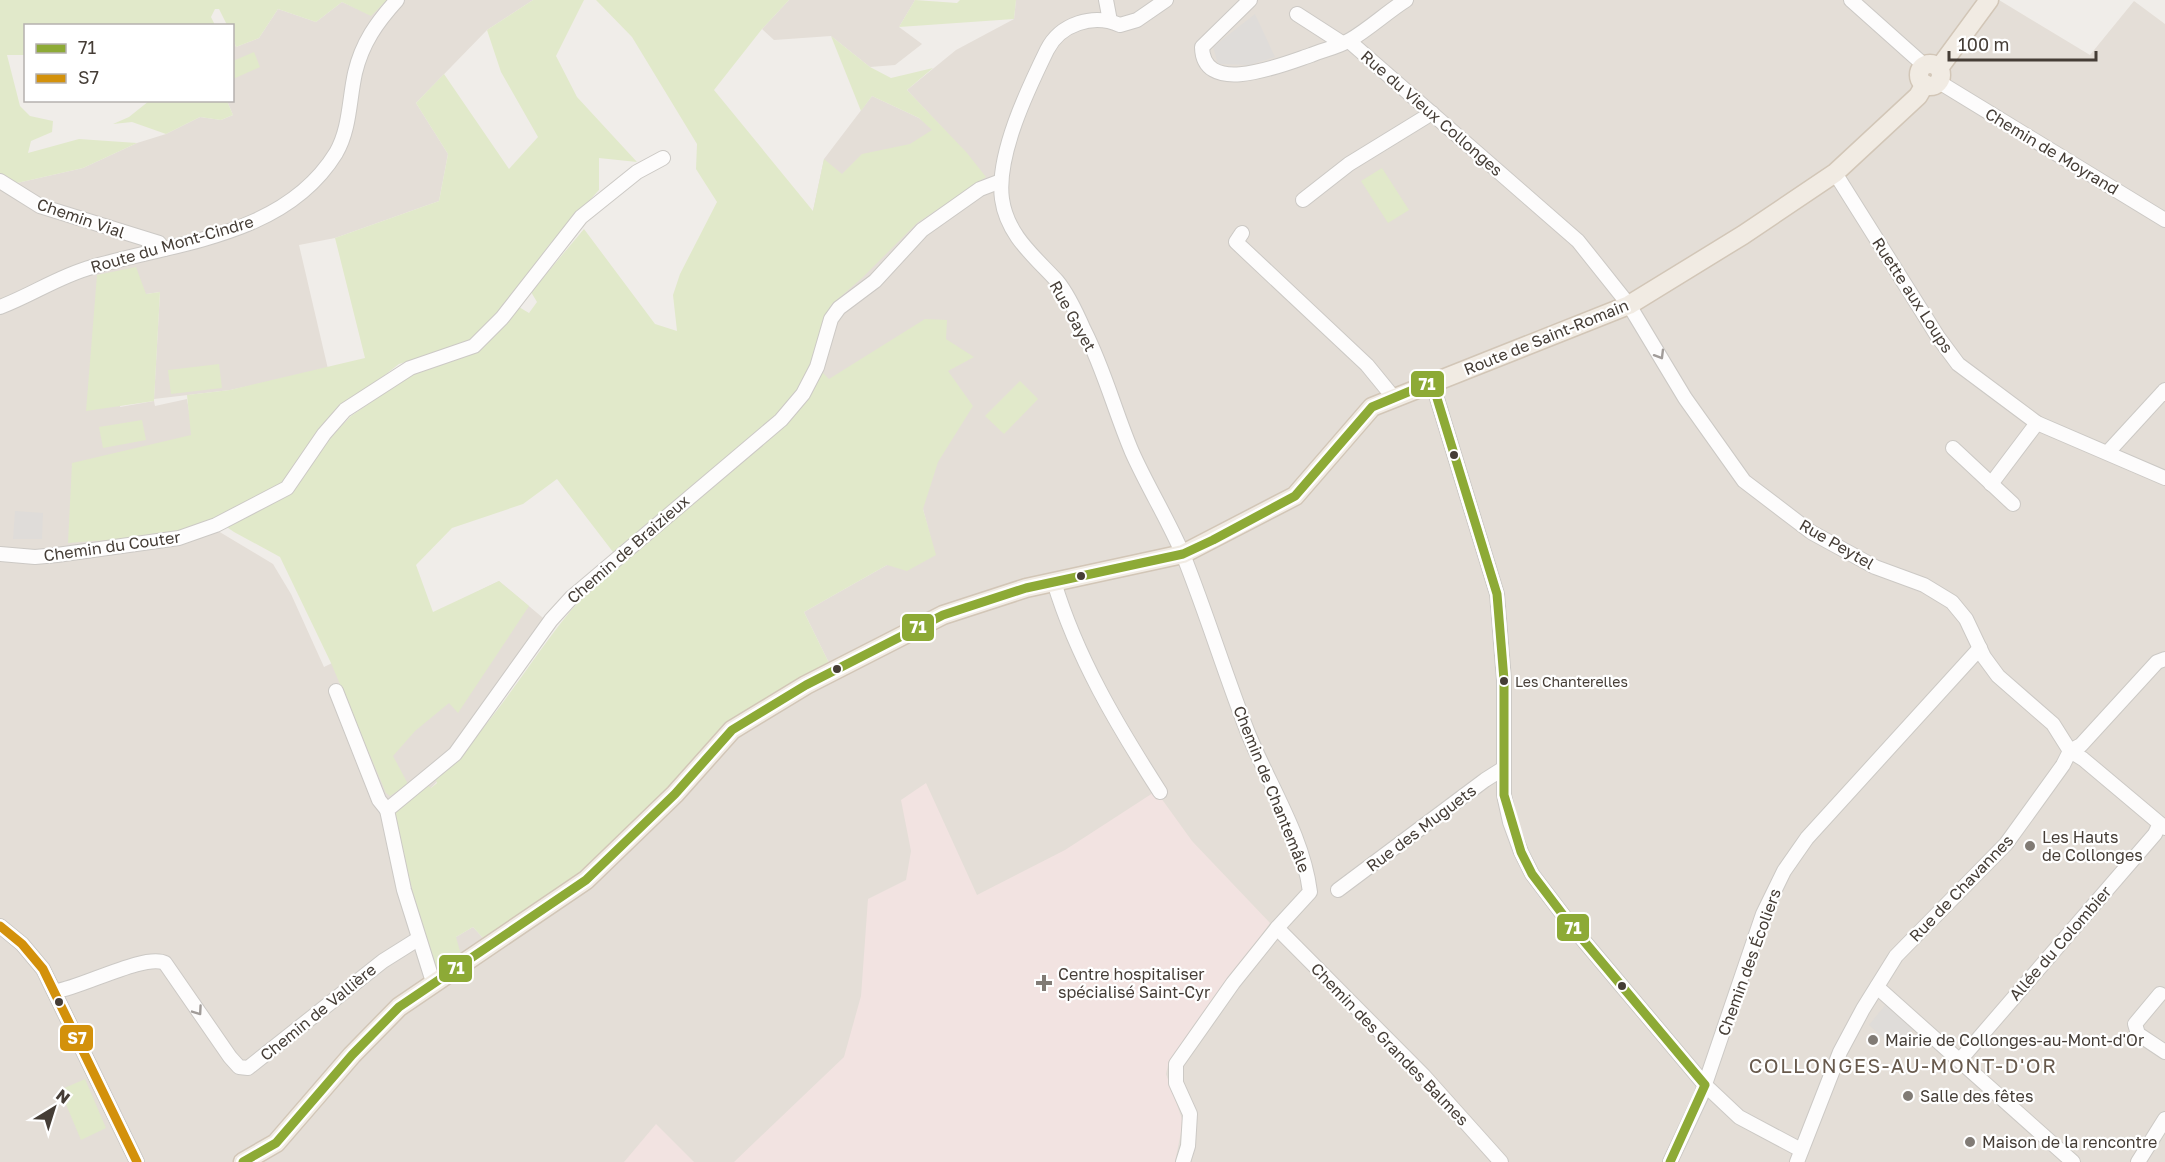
<svg xmlns="http://www.w3.org/2000/svg" width="2165" height="1162" font-family="'Golos Text',sans-serif">
<style>
.residential{fill:#e4ded7}
.medical{fill:#f2e3e1}
.green{fill:#e1e9ca}
.parking{fill:#dfdcd9}
.lines{fill:none;stroke-linecap:round;stroke-linejoin:round}
.minor-casing{stroke:#ccc9c5;stroke-width:16}
.major-casing{stroke:#d2c6b7;stroke-width:21}
.minor{stroke:#fdfcfc;stroke-width:14}
.major{stroke:#f1ebe3;stroke-width:18}
.bus-1-casing{stroke:#fff;stroke-width:14}
.bus-2-casing{stroke:#fff;stroke-width:14}
.bus-1{stroke:#8daa36;stroke-width:9}
.bus-2{stroke:#d3910b;stroke-width:9}
.oneway{stroke:#a19c99}
.bus-dot{fill:#453d36;stroke:#fff;stroke-width:2}
.poi-dot{fill:#817b75;stroke:#fff;stroke-width:2}
.labels{text-anchor:middle;dominant-baseline:central;stroke-width:4.5;stroke-linejoin:round;paint-order:stroke}
.bus-label{font-size:14px;fill:#453d36;stroke:#fff;text-anchor:start}
.street-label{font-size:16px;fill:#453d36;stroke:#fff}
.poi-label{font-size:16px;fill:#453d36;stroke:#fff;text-anchor:start}
.quarter-label{font-size:20px;letter-spacing:1.5px;fill:#685a4d;stroke:#fff}
.line-badge{stroke:#fff;stroke-width:2}
.badge-label{font-size:16px;text-anchor:middle;font-weight:bold;fill:#fff}
</style>
<rect width="100%" height="100%" fill="#f0ede9"/>
<g class="residential">
<polygon points="387,0 533,0 487,30 416,103 448,154 439,201 335,238 299,245 328,369 230,390 154,399 160,292 146,294 120,407 154,401 155,406 187,399 208,525 273,564 291,594 324,667 499,581 555,628 462,755 431,788 456,937 473,927 483,938 728,722 829,663 804,612 887,565 935,555 923,509 849,433 813,364 831,305 813,211 824,159 872,96 919,118 966,153 907,90 956,50 1014,19 1016,0 1999,0 2090,55 2134,1 2165,24 2165,1162 0,1162 0,174 17,183 83,168 137,143 166,134 200,117 221,120 233,115 227,101 232,100 233,38 236,47 259,38 278,9 316,22 342,2 371,15"/>
<polygon points="789,0 915,0 899,27 922,44 895,65 870,67 831,36 774,40 762,29"/>
</g>
<g class="medical">
<polygon points="926,783 977,895 1065,850 1156,791 1192,841 1270,923 1168,1065 1166,1074 1183,1122 1175,1162 734,1162 844,1057 861,996 868,899 906,880 911,851 901,800"/>
<polygon points="656,1124 694,1162 624,1162"/>
</g>
<g class="green">
<polygon points="0,0 387,0 371,16 342,2 316,22 278,9 259,38 236,47 233,38 232,26 227,25 219,9 215,9 211,17 215,25 26,26 25,55 7,55 20,106 30,116 53,121 52,132 31,141 28,153 79,139 137,143 83,168 17,183 0,174"/>
<polygon points="533,0 584,0 556,56 577,97 637,162 599,158 599,190 549,245 516,292 468,343 399,364 342,408 319,436 330,438 351,416 410,375 480,350 519,307 529,313 537,302 531,292 584,229 655,324 677,331 673,295 680,274 717,202 696,169 697,144 632,37 596,0 789,0 762,29 714,90 813,211 824,159 842,174 862,154 910,144 932,130 919,118 872,96 861,111 831,36 870,67 891,78 933,68 907,90 967,153 986,177 917,223 862,278 831,305 813,364 798,395 777,416 613,552 557,479 523,504 452,528 416,565 433,612 499,581 529,606 458,713 449,703 415,731 393,756 408,784 390,796 386,793 331,663 280,557 234,532 215,519 177,535 68,543 72,463 191,435 187,395 230,390 365,358 335,238 439,201 448,154 416,103 444,74 509,169 538,137 501,72 487,30"/>
<polygon points="915,0 957,3 960,0 1016,0 1014,19 899,27"/>
<polygon points="254,52 260,67 233,79 233,61"/>
<polygon points="149,101 227,101 233,115 221,120 200,117 166,134 132,122 113,124 129,117"/>
<polygon points="1382,168 1409,210 1388,223 1361,181"/>
<polygon points="136,267 146,294 160,292 154,401 86,411 97,275"/>
<path d="M925 319 947 320 946 339 974 357 948 371 973 406 938 462 923 509 936 555 907 571 887 565 804 612 829 663 728 722 667 790 574 877 483 938 473 927 456 937 461 955 434 973 392 811 426 784 431 788 437 783 435 777C500 724 536 643 595 584L783 423 820 370 829 379Z"/>
<polygon points="219,364 222,388 171,394 168,370"/>
<polygon points="1020,381 1038,399 1004,434 985,416"/>
<polygon points="142,420 146,440 103,448 99,427"/>
<polygon points="85,1079 106,1128 81,1140 60,1090"/>
</g>
<g class="parking">
<polygon points="1255,14 1275,57 1249,65 1218,64 1213,47"/>
<polygon points="15,511 43,513 42,539 13,539"/>
<polygon points="1887,1003 1914,1028 1900,1044 1896,1039 1891,1045 1869,1025"/>
</g>
<g class="lines">
<defs>
<g id="minor">
<polyline points="1106,0 1110,21"/>
<path d="M1166 0 1137 20 1120 25C1093 13 1060 24 1047 50 1028 89 996 155 1002 199 1007 235 1034 256 1057 281 1068 294 1077 314 1084 330 1104 369 1115 412 1132 452 1148 488 1169 521 1184 557 1207 615 1225 674 1248 733 1269 785 1303 836 1310 892L1277 928 1233 983 1176 1064V1083L1190 1114 1188 1146 1183 1162"/>
<path d="M1250 0 1202 47C1203 98 1284 64 1311 55 1323 50 1338 47 1350 40 1369 29 1387 12 1406 0"/>
<polyline points="1851,0 1925,66"/>
<polyline points="1297,14 1342,43"/>
<polyline points="1349,41 1578,241 1629,305 1685,398 1744,481 1811,532 1875,567 1924,585 1952,602 1966,619 1984,657 1998,676 2053,724 2070,751"/>
<polyline points="1939,82 2165,220"/>
<polyline points="1835,173 1938,337 1958,364 2037,423 2165,478"/>
<polyline points="0,181 40,206 159,243 164,249"/>
<polyline points="1303,200 1349,164 1432,113"/>
<polyline points="1242,233 1236,242 1367,365 1394,398"/>
<path d="M0 307C32 295 59 276 92 267 178 242 285 236 336 153 350 129 349 100 355 73 362 43 377 22 397 0"/>
<polyline points="1432,382 1497,594 1504,680 1504,795 1510,822 1521,852 1532,874 1573,928 1705,1085 1739,1117 1801,1150"/>
<polyline points="1953,448 2013,504"/>
<polyline points="2109,451 2165,390"/>
<polyline points="1991,484 2037,423"/>
<polyline points="0,554 35,557 57,555 179,538 216,525 287,488 324,434 345,410 410,368 474,346 502,318 581,217 637,172 663,158"/>
<path d="M1054 582C1077 658 1117 725 1160 792"/>
<polyline points="336,691 379,800 387,810"/>
<polyline points="2070,751 2083,759 2165,828"/>
<polyline points="1338,890 1485,780 1504,768"/>
<polyline points="0,926 22,944 43,969 137,1162"/>
<polyline points="1277,928 1424,1076 1501,1162"/>
<polyline points="433,982 404,890 387,810 455,754 551,620 572,597 781,420 803,394 817,367 831,319 839,308 875,281 922,230 980,189 1001,181"/>
<polyline points="1877,987 2073,1162"/>
<path d="M56 991C81 988 145 953 165 963L230 1057 239 1067 248 1068 383 961 418 939"/>
<polyline points="2160,994 2135,1024 2138,1034 2165,1052"/>
<polyline points="1960,1060 2155,834 2159,825"/>
<polyline points="1670,1162 1701,1096 1763,914 1784,871 1807,838 1980,648"/>
<polyline points="1797,1162 1840,1052 1863,1009 1896,956 2006,844 2063,765 2070,751 2081,745 2157,662 2165,659"/>
<polyline points="2138,1162 2165,1119"/>
</g>
<g id="major">
<circle cx="1930" cy="75" r="11"/>
<polyline points="1939,68 1989,0"/>
<polyline points="243,1162 276,1143 352,1055 399,1007 586,880 675,794 732,730 806,685 943,615 1026,588 1183,554 1295,496 1372,407 1629,305 1743,235 1835,173 1918,96 1925,84"/>
</g>
</defs>
<use href="#minor" class="minor-casing"/>
<use href="#major" class="major-casing"/>
<use href="#minor" class="minor"/>
<use href="#major" class="major"/>
<defs>
<polyline id="bus-1" points="243,1162 276,1143 352,1055 399,1007 586,880 675,794 732,730 806,685 943,615 1026,588 1183,554 1213,540 1295,496 1372,407 1432,382 1497,594 1504,680 1504,795 1521,852 1532,874 1573,928 1705,1085 1670,1162"/>
<polyline id="bus-2" points="0,926 22,944 43,969 137,1162"/>
</defs>
<use href="#bus-1" class="bus-1-casing"/>
<use href="#bus-2" class="bus-2-casing"/>
<use href="#bus-1" class="bus-1"/>
<use href="#bus-2" class="bus-2"/>
</g>
<defs><path id="oneway-chevron" d="M-2-3.5L2.5 0L-2 3.5" fill="none" stroke-width="1.6" stroke-linecap="round" stroke-linejoin="round" transform="scale(1.5)"/></defs>
<g class="oneway">
<use href="#oneway-chevron" transform="translate(1660 355) rotate(59)"/>
<use href="#oneway-chevron" transform="translate(198 1011) rotate(55)"/>
</g>
<g class="bus-dot">
<circle cx="1454" cy="455" r="5"/>
<circle cx="1081" cy="576" r="5"/>
<circle cx="837" cy="669" r="5"/>
<circle cx="1504" cy="681" r="5"/>
<circle cx="1622" cy="986" r="5"/>
<circle cx="59" cy="1002" r="5"/>
</g>
<g class="poi-dot">
<circle cx="2030" cy="846" r="6"/>
<path d="M1041 974h6v6h6v6h-6v6h-6v-6h-6v-6h6z"/>
<circle cx="1873" cy="1040" r="6"/>
<circle cx="1908" cy="1096" r="6"/>
<circle cx="1970" cy="1142" r="6"/>
</g>
<g class="labels">
<g class="bus-label">
<text x="1515" y="681">Les Chanterelles</text>
</g>
<g class="street-label">
<text transform="translate(1432 113) rotate(41)">Rue du Vieux Collonges</text>
<text transform="translate(2052 151) rotate(31)">Chemin de Moyrand</text>
<text transform="translate(81 218) rotate(19)">Chemin Vial</text>
<text transform="translate(172 244) rotate(-16)">Route du Mont-Cindre</text>
<text transform="translate(1913 295) rotate(57)">Ruette aux Loups</text>
<text transform="translate(1073 316) rotate(61)">Rue Gayet</text>
<text transform="translate(1546 337) rotate(-22)">Route de Saint-Romain</text>
<text transform="translate(1837 544) rotate(30)">Rue Peytel</text>
<text transform="translate(112 546) rotate(-8)">Chemin du Couter</text>
<text transform="translate(628 549) rotate(-41)">Chemin de Braizieux</text>
<text transform="translate(1272 789) rotate(68)">Chemin de Chantemâle</text>
<text transform="translate(1421 828) rotate(-37)">Rue des Muguets</text>
<text transform="translate(1961 888) rotate(-46)">Rue de Chavannes</text>
<text transform="translate(2060 943) rotate(-49)">Allée du Colombier</text>
<text transform="translate(1749 962) rotate(-70)">Chemin des Écoliers</text>
<text transform="translate(318 1012) rotate(-39)">Chemin de Vallière</text>
<text transform="translate(1390 1044) rotate(46)">Chemin des Grandes Balmes</text>
</g>
<g class="poi-label">
<text x="2042" y="837">Les Hauts<tspan x="2042" dy="18">de Collonges</tspan></text>
<text x="1058" y="974">Centre hospitaliser<tspan x="1058" dy="18">spécialisé Saint-Cyr</tspan></text>
<text x="1885" y="1040">Mairie de Collonges-au-Mont-d'Or</text>
<text x="1920" y="1096">Salle des fêtes</text>
<text x="1982" y="1142">Maison de la rencontre</text>
</g>
<g class="quarter-label">
<text x="1903" y="1065">COLLONGES-AU-MONT-D'OR</text>
</g>
</g>
<g class="line-badge">
<rect x="1410" y="370" width="35" height="28" rx="6" fill="#8daa36"/>
<rect x="901" y="613" width="34" height="29" rx="6" fill="#8daa36"/>
<rect x="1556" y="913" width="34" height="29" rx="6" fill="#8daa36"/>
<rect x="438" y="954" width="35" height="29" rx="6" fill="#8daa36"/>
<rect x="59" y="1024" width="35" height="28" rx="6" fill="#d3910b"/>
</g>
<g class="badge-label">
<text x="1427" y="390">71</text>
<text x="918" y="633">71</text>
<text x="1573" y="934">71</text>
<text x="456" y="974">71</text>
<text x="77" y="1044">S7</text>
</g>
<rect x="24" y="24" width="210" height="78" fill="#ffffff" stroke="#b5b1af" stroke-width="1.5"/>
<rect x="36" y="44" width="30" height="9" fill="#8daa36" stroke="#b5b1af" stroke-width="1.5"/>
<text x="78" y="54" font-size="18" fill="#453d36">71</text>
<rect x="36" y="74" width="30" height="9" fill="#d3910b" stroke="#b5b1af" stroke-width="1.5"/>
<text x="78" y="84" font-size="18" fill="#453d36">S7</text>
<g transform="translate(54 1108) rotate(38)" stroke="#ffffff" stroke-width="4.5" paint-order="stroke">
<path d="M0-4.5L10 22L0 15L-10 22Z" fill="#453d36"/>
<text y="-9" font-size="16" font-weight="bold" text-anchor="middle" fill="#453d36">N</text>
</g>
<path d="M1949 51v9h147v-9" fill="none" stroke="#453d36" stroke-width="3"/>
<text x="1958" y="51" font-size="18" fill="#453d36" stroke="#ffffff" stroke-width="4.5" paint-order="stroke">100 m</text>
</svg>
